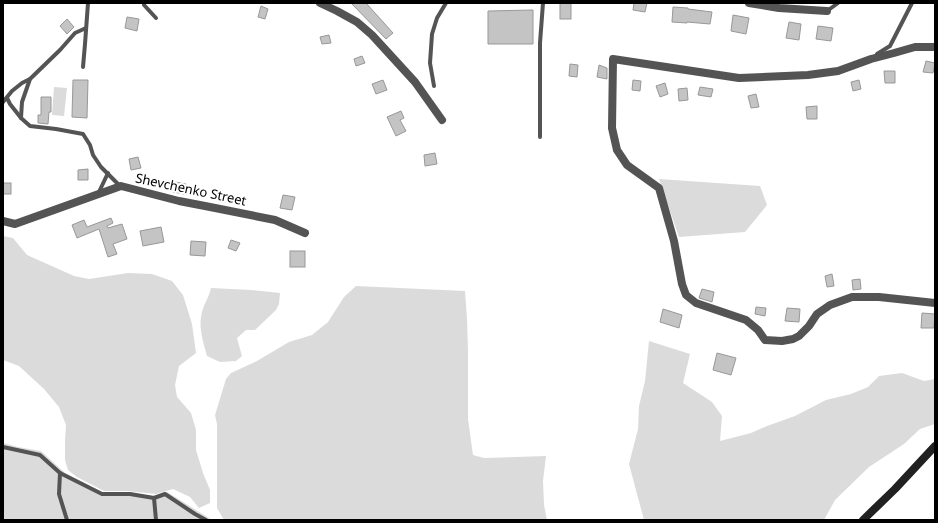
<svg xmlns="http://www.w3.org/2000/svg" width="938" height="523" font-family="'Noto Sans',sans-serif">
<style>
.green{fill:#dbdbdb}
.building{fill:#c4c4c4;stroke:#989898}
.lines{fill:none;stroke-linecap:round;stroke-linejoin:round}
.lane{stroke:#545454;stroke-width:4}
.street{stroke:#545454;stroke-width:8}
.secondary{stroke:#212121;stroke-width:8}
.labels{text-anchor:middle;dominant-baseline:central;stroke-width:4;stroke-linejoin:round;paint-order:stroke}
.street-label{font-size:13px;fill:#000;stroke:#fff}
</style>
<rect width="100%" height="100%" fill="#fff"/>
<g class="green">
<polygon points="54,87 67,88 64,116 52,115"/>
<polygon points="659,179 760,186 767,205 745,232 679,237"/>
<polygon points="3,236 13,238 27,255 74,276 89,279 128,273 152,274 172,281 183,295 192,324 196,353 179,366 175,385 177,397 191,413 196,430 196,450 203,473 210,490 210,503 199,508 190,497 173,489 156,494 127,491 104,491 77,477 68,470 65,460 65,441 66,425 59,407 44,389 19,366 3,360"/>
<polygon points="356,286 465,291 467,319 468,350 468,419 473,455 484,458 546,456 543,481 544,505 547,520 224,520 217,508 217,424 215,415 226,379 231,373 257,361 289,342 312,335 328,322 344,297"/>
<path d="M211 288 251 290 280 293 279 304 276 310 255 330H246L237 338 242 356 236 361 220 362 207 356C203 341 198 327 202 312 204 304 209 297 211 288Z"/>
<polygon points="649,341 690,354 683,383 712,402 722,416 720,441 751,433 767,426 795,416 826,400 851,394 868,387 879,376 902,373 924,381 935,379 935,424 920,429 904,444 869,467 835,500 824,520 644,520 629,464 638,429 639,406 645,381"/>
<polygon points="3,443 18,447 41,451 65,473 102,492 152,496 167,492 212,520 3,520"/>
</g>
<g class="building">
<polygon points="351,3 366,3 393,33 386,39"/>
<rect x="560" y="3" width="11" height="16"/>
<polygon points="634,3 647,3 645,12 633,10"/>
<polygon points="261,6 268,9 265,19 258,17"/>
<polygon points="673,7 688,8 688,9 712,12 710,24 687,22 687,23 672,22"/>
<polygon points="533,10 533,44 488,44 488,11"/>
<polygon points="733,15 749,18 746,34 731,31"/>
<polygon points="127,17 139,19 137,31 125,28"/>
<polygon points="67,19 74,27 67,34 60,26"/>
<polygon points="789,22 801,24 799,40 786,38"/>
<polygon points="818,26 833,28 831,41 816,39"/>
<polygon points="329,35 331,43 322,44 320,37"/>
<polygon points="362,56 365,63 356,66 354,59"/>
<polygon points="926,61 935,63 933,73 923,72"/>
<polygon points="570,64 578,65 577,77 569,76"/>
<polygon points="599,65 607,68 607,79 597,77"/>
<polygon points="884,71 895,71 895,83 885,83"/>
<polygon points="73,80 88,80 87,118 72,117"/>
<polygon points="383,80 387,90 376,94 372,84"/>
<polygon points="633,80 641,81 640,91 632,90"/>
<polygon points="859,80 861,89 853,91 851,82"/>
<polygon points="665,83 668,94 660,97 656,86"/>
<polygon points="700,87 713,89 711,97 698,95"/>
<polygon points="687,88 688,100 679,101 678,89"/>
<polygon points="756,94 759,107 751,108 748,96"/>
<polygon points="41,97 51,97 51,112 49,112 48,124 38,123 38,115 41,115"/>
<polygon points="817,106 817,119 807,119 806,107"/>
<polygon points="401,111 404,118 400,120 406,131 396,136 387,117"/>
<polygon points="435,153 437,164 425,166 424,155"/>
<polygon points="138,157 141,168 131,170 129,159"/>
<polygon points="88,169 88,180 78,180 78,170"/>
<polygon points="175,182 186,184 184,194 173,192"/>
<rect x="3" y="183" width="8" height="11"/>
<polygon points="283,195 295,197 292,210 280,208"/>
<polygon points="111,218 113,223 107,226 108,228 122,224 127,239 113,244 117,254 108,257 99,229 77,238 72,225 84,220 87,227"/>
<polygon points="161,227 164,242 143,246 140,231"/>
<polygon points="231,240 240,243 236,251 228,248"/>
<polygon points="191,241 206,242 205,256 190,255"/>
<rect x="290" y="251" width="15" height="16"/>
<polygon points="832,274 834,286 827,287 825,276"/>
<polygon points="860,279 861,289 853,290 852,280"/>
<polygon points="702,289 714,292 712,302 699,298"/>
<polygon points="756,307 766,308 765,316 755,314"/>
<polygon points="787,308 800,309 799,322 785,321"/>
<polygon points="663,309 682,315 679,328 660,322"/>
<polygon points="922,313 935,314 934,328 921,328"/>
<polygon points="717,353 736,358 731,375 713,370"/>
</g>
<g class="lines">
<g class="lane">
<polyline points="144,3 144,5 156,18"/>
<polyline points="827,11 838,3"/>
<polyline points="86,28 75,33 60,50 30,79 22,102 21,118 30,126 56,129 83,134 90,145 93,155 101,167 120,186"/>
<polyline points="877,54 890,46 912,3"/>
<polyline points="83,67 85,44 88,3"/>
<polyline points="434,86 430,63 432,34 437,18 446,3"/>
<polyline points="7,98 10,104 21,118"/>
<polyline points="3,102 12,91 22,83 30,79"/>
<polyline points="540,137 540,43 543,3"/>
<polyline points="98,194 108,173"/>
<polyline points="3,447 40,455 60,473 102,494 130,494 154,498 165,494 195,514 206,520"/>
<polyline points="60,473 59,494 67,520"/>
<polyline points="154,498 156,520"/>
</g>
<g class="street">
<polyline points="320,3 337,11 357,22 372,35 415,82 442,120"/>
<polyline points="749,3 779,8 827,11"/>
<polyline points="935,47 915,47 894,53 871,59 838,71 808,75 739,78 613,59 612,128 617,150 627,165 659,188 674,241 682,284 686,295 696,303 746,320 758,330 765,340 782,341 793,339 799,336 809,326 817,314 830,305 852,297 879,297 935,303"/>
<polyline points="3,221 15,224 121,186 179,201 205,206 275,220 305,233"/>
</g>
<polyline class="secondary" points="863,520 895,489 935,446"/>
</g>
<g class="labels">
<g class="street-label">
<text transform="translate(191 189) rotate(12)">Shevchenko Street</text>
</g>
</g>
<rect width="938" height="523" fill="none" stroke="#000000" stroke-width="8"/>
</svg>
